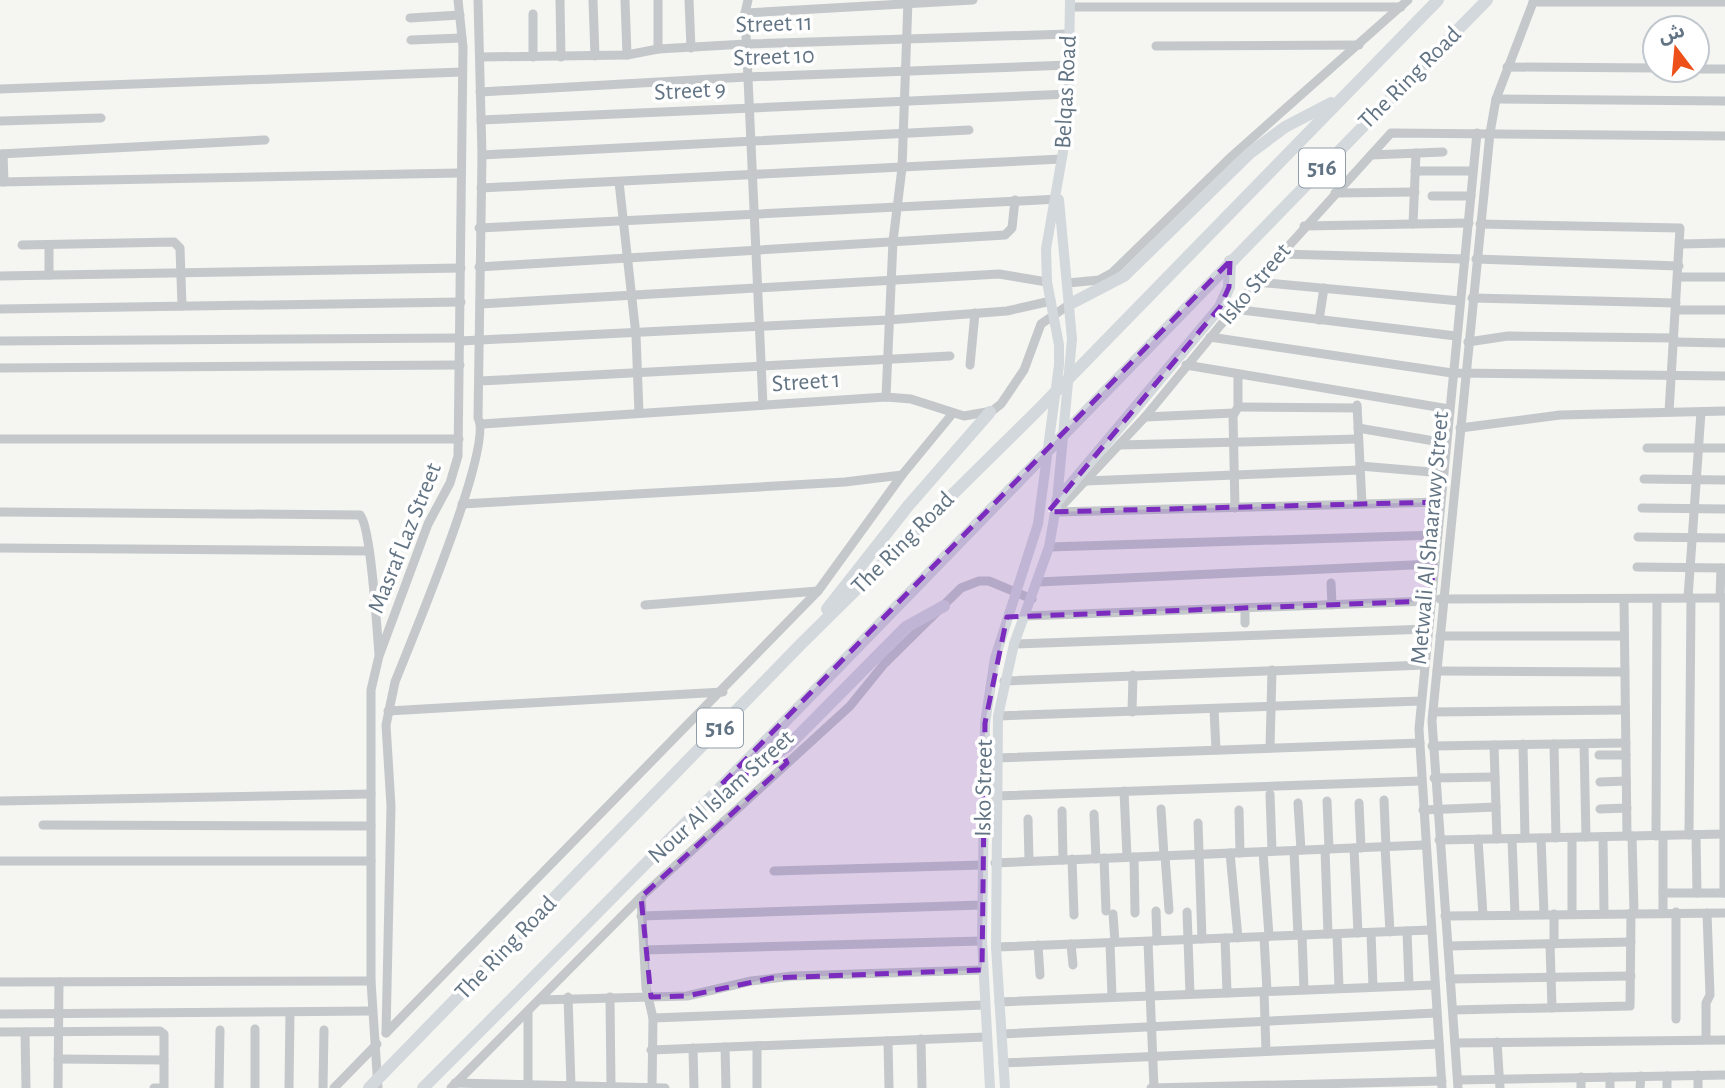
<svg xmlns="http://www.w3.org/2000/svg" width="1725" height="1088" font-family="'Alegreya Sans','Noto Sans Arabic',sans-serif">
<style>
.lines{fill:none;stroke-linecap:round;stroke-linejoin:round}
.minor{stroke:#c4c8cb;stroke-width:9}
.major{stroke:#d3d8dc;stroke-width:10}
.highway{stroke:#d3d8dc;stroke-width:12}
.marked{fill:#7b2cbf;fill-opacity:0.2;stroke:#7b2cbf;stroke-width:5;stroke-dasharray:14 9;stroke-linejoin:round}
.labels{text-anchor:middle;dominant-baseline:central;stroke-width:7;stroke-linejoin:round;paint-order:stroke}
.shield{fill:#fff;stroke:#919ea9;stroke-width:2}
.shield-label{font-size:23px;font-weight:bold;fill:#627484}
.street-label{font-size:24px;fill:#627484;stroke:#fff}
</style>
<rect width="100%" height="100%" fill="#f5f5f1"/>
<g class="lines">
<g class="minor">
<polyline points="560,0 561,57"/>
<polyline points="593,0 595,56"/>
<polyline points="625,0 627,55"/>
<polyline points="658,0 658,49"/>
<polyline points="689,0 691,48"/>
<polyline points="748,0 745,13 763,405"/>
<polyline points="1533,2 1725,2"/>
<polyline points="1070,7 1401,7"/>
<polyline points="745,13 973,0"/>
<polyline points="410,18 460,15"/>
<polyline points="411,40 462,38"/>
<polyline points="1156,46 1359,45"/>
<polyline points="481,57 627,55 658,49 746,44 1069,34"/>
<polyline points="533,57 533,14"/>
<polyline points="1507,67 1655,68"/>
<polyline points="1697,69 1725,69"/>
<polyline points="0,89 462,72"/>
<polyline points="480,92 747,77 1069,65"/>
<polyline points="1496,99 1725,101"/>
<polyline points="481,120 1069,94"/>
<polyline points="0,121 101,118"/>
<polyline points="0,154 265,140"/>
<polyline points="3,154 4,182"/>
<polyline points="482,155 969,130"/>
<polyline points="1371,155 1443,152"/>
<polyline points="1415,171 1473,171"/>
<polyline points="0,182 459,173"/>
<polyline points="619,182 636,335 639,413"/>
<polyline points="481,188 1062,159"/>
<polyline points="1335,193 1415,192"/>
<polyline points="1432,196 1471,196"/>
<polyline points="1413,224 1416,153"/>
<polyline points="1480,224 1680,228 1669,412"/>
<polyline points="1304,226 1469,223"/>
<polyline points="479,228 1059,199"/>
<polyline points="1680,244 1725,243"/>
<polyline points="22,245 174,242 180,248 182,306"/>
<polyline points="1280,254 1465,259"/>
<polyline points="1476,259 1679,266"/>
<polyline points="479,267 1005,235 1012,228 1015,200"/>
<polyline points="49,275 49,245"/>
<polyline points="0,276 461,268"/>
<polyline points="1678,277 1725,277"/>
<polyline points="1256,282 1460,301"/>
<polyline points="1068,283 1099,280 1112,273 1232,156 1408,0"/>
<polyline points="1472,298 1676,303"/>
<polyline points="480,304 999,274 1047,282"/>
<polyline points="0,309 461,302"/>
<polyline points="1233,309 1456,336"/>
<polyline points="1676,310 1725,310"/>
<polyline points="1319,320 1324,288"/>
<polyline points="1210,337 1452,373 1725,376"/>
<polyline points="0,341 460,338"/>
<polyline points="460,341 888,320 1007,311 1051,301"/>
<polyline points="1468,342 1508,336 1674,338"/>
<polyline points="1674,342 1725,343"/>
<polyline points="970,365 975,313"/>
<polyline points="1186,365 1449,409"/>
<polyline points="0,368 460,365"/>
<polyline points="480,381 950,356"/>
<polyline points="886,397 893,241 902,168 908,0"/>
<polyline points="1357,405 1362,504"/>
<polyline points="1238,407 1357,408"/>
<polyline points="1145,417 1234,413"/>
<polyline points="482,424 886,397 911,399 964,416 992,411 1001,404 1024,370 1041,324 1070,304"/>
<polyline points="1358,428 1446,443"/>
<polyline points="1460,428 1560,415 1725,411"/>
<polyline points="0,439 459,439"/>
<polyline points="1119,445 1358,439"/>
<polyline points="1647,448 1725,448"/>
<polyline points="1360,466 1443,473"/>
<polyline points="1644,479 1725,480"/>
<polyline points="1086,481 1360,470"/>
<polyline points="462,504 845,482 902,475"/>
<polyline points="1235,508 1233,416 1238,407 1238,374"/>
<polyline points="1642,508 1725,509"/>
<path d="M0 512 360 515C371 526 377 631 379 654"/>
<polyline points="1056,512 1145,417 1256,282 1391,133 1725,136"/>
<polyline points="1056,512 1440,502"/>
<polyline points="1638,537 1725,538"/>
<polyline points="1049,547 1437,535"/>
<polyline points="0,548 368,551"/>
<polyline points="1637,567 1725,568"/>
<polyline points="1038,582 1434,564"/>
<polyline points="1331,583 1332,605"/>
<polyline points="1688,598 1701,412"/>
<polyline points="1720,598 1721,568"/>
<polyline points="1440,599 1725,598"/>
<polyline points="1624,599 1627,836"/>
<polyline points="645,605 818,591"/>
<polyline points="1245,608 1245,623"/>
<polyline points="1025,616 1430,601"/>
<polyline points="1440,636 1624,636"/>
<polyline points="1014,644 1428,629"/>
<polyline points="1437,671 1625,672"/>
<polyline points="1004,681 1425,665"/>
<polyline points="1214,709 1216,750"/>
<polyline points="388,711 723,692"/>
<polyline points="1132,712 1133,675"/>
<polyline points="1433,712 1625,710"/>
<polyline points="998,716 1421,701"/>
<polyline points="1523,744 1525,838"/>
<polyline points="1554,744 1556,838"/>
<polyline points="1584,744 1586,837"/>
<polyline points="1494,745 1497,839"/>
<polyline points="1432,746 1626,743"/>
<polyline points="1270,748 1272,670"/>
<polyline points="1599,755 1626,755"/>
<polyline points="996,758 1420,743"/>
<polyline points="1434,778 1495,777"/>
<polyline points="1600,782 1626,781"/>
<polyline points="1124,791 1127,857"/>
<polyline points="1270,794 1272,851"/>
<polyline points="995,796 1421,781"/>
<polyline points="1384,800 1386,847"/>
<polyline points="0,801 371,794"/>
<polyline points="1327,801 1329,849"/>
<polyline points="1298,803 1301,850"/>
<polyline points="1359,803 1361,848"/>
<polyline points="1161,809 1164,856"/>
<polyline points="1600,809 1627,808"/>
<polyline points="1239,810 1240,853"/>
<polyline points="1423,810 1496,807"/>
<polyline points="1062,811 1063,860"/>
<polyline points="1094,814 1096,859"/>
<polyline points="1028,819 1029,861"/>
<polyline points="1198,823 1202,939"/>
<polyline points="43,825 371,826"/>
<polyline points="1689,835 1691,598"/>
<polyline points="1696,835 1697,893"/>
<polyline points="1632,836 1634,913"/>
<polyline points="1656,836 1657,599"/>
<polyline points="1663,836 1663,913"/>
<polyline points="1603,837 1604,913"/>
<polyline points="1541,838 1544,914"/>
<polyline points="1572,838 1572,914"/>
<polyline points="1478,839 1483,915"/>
<polyline points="1512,839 1515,915"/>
<polyline points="1439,840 1725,834"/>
<polyline points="1385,847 1390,932"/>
<polyline points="1354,848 1358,933"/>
<polyline points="1325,849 1328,934"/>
<polyline points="1294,851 1298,935"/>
<polyline points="1263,852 1269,936"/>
<polyline points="1230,853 1238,938"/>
<polyline points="1165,856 1169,910"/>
<polyline points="1134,857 1135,913"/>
<polyline points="1104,858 1106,911"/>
<polyline points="1072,859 1074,915"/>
<polyline points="0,861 371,861"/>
<polyline points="995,863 1424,845"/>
<polyline points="774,871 983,865"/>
<polyline points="1663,893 1725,893"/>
<polyline points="1724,893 1724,598"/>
<polyline points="641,897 646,988 653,1018 652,1088"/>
<polyline points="1156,911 1157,941"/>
<polyline points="1187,912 1190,994"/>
<polyline points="1676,912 1676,1019"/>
<polyline points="1113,914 1115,942"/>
<polyline points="641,916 982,905"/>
<polyline points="1445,916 1725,913"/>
<polyline points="1407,931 1409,985"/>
<polyline points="1371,933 1373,987"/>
<polyline points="1337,934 1339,988"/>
<polyline points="1302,935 1304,990"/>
<polyline points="1264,937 1267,991"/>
<polyline points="1225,938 1227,993"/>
<polyline points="1148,942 1154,1088"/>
<polyline points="1110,943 1112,997"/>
<polyline points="1071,944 1073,965"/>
<polyline points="1550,944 1552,1008"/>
<polyline points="1554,944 1554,914"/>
<polyline points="1038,945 1040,975"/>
<polyline points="1448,946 1631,942"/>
<polyline points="996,947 1430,930"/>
<polyline points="644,950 982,941"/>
<polyline points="1450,979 1631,976"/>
<polyline points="0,982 371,981"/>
<polyline points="1264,991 1266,1051"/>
<polyline points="568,997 571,1085"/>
<polyline points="610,997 611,1086"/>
<polyline points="539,1000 687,996 751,981 792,976 982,970"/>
<polyline points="999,1002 1434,985"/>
<polyline points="1453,1010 1630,1006 1631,913"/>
<polyline points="0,1014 372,1011"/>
<polyline points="653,1018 984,1005"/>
<polyline points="0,1032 160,1031 164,1034 164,1088 154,1088"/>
<polyline points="25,1032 26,1088"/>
<path d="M386 1033 391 806 386 725 395 682C411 641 494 446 478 418L482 155 478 0"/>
<polyline points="386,1033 818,591 902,475 953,413"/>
<polyline points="1002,1034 1436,1013"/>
<polyline points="921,1039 922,1088"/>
<polyline points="1706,1039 1706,1003 1710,995 1707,913"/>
<polyline points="888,1041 889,1088"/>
<polyline points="1497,1042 1500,1088"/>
<polyline points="1455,1043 1725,1040"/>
<polyline points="757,1046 757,1088"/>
<polyline points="725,1047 726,1088"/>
<polyline points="693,1048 694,1088"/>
<polyline points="651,1050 986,1037"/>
<polyline points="58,1059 164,1060"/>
<polyline points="1003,1063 1439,1044"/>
<polyline points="1698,1075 1698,1088"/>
<polyline points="1667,1076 1667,1088"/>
<polyline points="1581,1077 1581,1088"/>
<polyline points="1610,1077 1610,1088"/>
<polyline points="1458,1080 1725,1075"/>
<polyline points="455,1083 665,1088"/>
<polyline points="528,1084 528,1011"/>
<polyline points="58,1088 59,982"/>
<polyline points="219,1088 220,1030"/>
<polyline points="255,1088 255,1029"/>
<polyline points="289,1088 290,1012"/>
<polyline points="323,1088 324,1030"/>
<polyline points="334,1088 377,1044"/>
<polyline points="378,1088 371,981 371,690 379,656 428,524 450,483 458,456 463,47 458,0"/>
<polyline points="451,1088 641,897 850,706 884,664 961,588 979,581 989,581 1032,599"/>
<polyline points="1151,1088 1442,1081"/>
<polyline points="1442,1088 1419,729 1477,133"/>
<polyline points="1458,1088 1432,721 1490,133 1496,99 1534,0"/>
<polyline points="1640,1088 1641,1076"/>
</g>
<g class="major">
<polyline points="990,1088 982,941 985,723 995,658 1038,524 1059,365 1059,345 1047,282 1046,249 1068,123 1070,0"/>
<polyline points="1005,1088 996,947 998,716 1014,644 1049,547 1057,501 1072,339 1059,200"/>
</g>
<g class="highway">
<polyline points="1070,304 1124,276 1250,153 1285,127 1331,103"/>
<polyline points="1057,501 1220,307 1229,287 1230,261"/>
<polyline points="827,609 908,506 990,412"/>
<polyline points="729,783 787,747 906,627 944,606"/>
<polyline points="369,1088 801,644 1034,414 1438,0"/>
<path d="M423 1088C782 730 1131 362 1487 0"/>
</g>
</g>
<path class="marked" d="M1230 261 1229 287 1220 307 1048 512 1440 502 1430 601 1007 617 985 723 982 970 772 978 687 996 651 997 641 897 787 763 784 757 719 787Z"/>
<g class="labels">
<g class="shield">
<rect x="1299" y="148.5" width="46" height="39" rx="5"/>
<rect x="697" y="708.5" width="46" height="39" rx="5"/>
</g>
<g class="shield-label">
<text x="1322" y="168">516</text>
<text x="720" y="728">516</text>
</g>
<g class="street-label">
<text transform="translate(774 24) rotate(-2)">Street 11</text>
<text transform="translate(774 57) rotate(-2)">Street 10</text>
<text transform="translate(1410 78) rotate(-45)">The Ring Road</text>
<text transform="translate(690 91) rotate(-3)">Street 9</text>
<text transform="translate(1066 92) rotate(-87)">Belqas Road</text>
<text transform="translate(1255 284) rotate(-50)">Isko Street</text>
<text transform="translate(806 382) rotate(-4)">Street 1</text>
<text transform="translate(405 538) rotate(-68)">Masraf Laz Street</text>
<text transform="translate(1430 538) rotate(-85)">Metwali Al Shaarawy Street</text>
<text transform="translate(903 543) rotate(-45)">The Ring Road</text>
<text transform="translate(984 788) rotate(-89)">Isko Street</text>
<text transform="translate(721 797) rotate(-42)">Nour Al Islam Street</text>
<text transform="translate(506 948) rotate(-46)">The Ring Road</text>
</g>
</g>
<g transform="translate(1676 49) rotate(344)"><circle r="33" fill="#ffffff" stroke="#c0c7ce" stroke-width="2"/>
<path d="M0-5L12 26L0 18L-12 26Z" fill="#ee5019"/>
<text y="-10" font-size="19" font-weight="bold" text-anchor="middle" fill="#627484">ش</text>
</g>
</svg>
